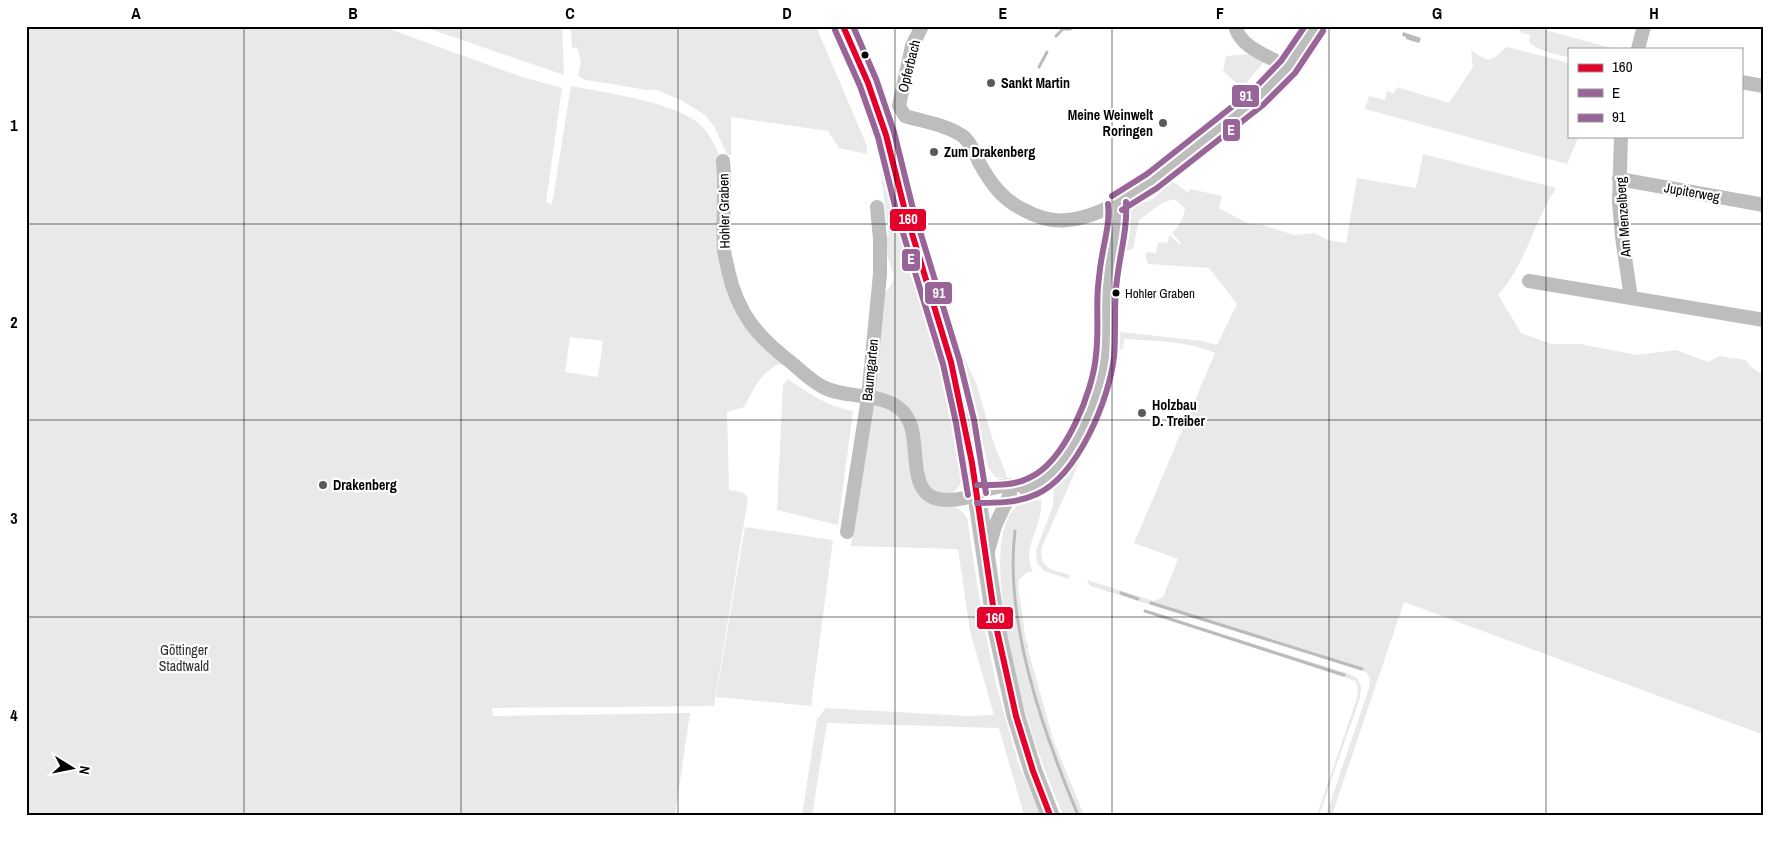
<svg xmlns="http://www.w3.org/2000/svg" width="1790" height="841" font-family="'Archivo Narrow',sans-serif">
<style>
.green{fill:#e9e9e9;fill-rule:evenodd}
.water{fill:#bbb}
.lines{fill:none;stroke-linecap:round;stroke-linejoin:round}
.stream{stroke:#bbb;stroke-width:3}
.major-casing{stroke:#dbdbdb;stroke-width:19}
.minor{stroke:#bdbdbd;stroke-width:14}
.major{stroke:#bdbdbd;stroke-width:18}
.bus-1-casing{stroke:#fff;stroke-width:10}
.bus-2-casing{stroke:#fff;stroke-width:10}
.bus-3-casing{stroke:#fff;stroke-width:10}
.bus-1{stroke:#e4002b;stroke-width:6}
.bus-2{stroke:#996498;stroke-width:6}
.bus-3{stroke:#996498;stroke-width:6}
.grid{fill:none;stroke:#000;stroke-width:1;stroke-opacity:0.55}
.bus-dot{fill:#000;stroke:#fff;stroke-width:2}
.poi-dot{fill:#595959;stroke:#fff;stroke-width:2}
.labels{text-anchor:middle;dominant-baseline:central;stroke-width:4.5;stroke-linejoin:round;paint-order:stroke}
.bus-label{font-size:13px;fill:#000;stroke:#fff;text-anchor:start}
.street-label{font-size:14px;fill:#000;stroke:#fff}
.poi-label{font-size:14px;font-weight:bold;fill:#000;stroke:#fff;text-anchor:start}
.park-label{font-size:14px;fill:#2e2e2e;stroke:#fff}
.line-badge{stroke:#fff;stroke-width:2}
.badge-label{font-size:14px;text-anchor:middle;font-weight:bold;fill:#fff}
.neatline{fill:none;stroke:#000;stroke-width:2}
.grid-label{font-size:16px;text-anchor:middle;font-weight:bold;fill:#000}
</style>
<rect width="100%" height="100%" fill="#fff"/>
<g class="green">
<path d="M26 26H381L522 77 562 88 546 202 552 204 571 86C606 93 669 101 697 122 711 133 717 149 722 165L729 288 786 362C763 367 754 388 744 407L727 412 729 490 744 493 748 498 714 706 492 708 493 716 690 713 675 815H26ZM570 337 603 341 598 377 565 372Z"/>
<polygon points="421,26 562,26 564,75"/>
<polygon points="571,26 816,26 867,146 867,154 839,148 828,131 731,117 731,155 727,155 714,126 705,115 681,100 657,90 647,90 586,80 578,76 581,61 577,47 572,48"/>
<path d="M1521 26H1531L1611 48 1569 49V57C1555 54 1540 52 1529 42L1530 35 1519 32Z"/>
<path d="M1508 47 1569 63V136H1579L1567 164 1365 109 1369 96 1385 100 1387 91 1394 94 1397 87 1449 103 1473 67 1471 51C1477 52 1480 58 1486 59 1496 61 1500 50 1508 47Z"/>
<polygon points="1251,54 1264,62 1242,88 1223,71 1226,56"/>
<path d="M1423 154 1556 188C1551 197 1545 206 1541 216 1528 243 1519 272 1498 295L1521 333 1551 344H1580L1637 355 1676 350 1708 362 1719 356 1746 360 1750 366 1764 376V735L1404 602 1332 815H1326L1369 688 1370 679 1366 672 1090 586 1087 580 1154 601 1163 597 1178 559 1134 543 1215 353C1188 341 1154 341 1124 339L1123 349H1117C1116 370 1112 388 1104 407L1098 404 1112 331 1202 341 1217 345 1237 304 1209 268 1148 264 1145 253 1149 252 1156 253 1158 242 1167 243 1170 235 1179 244 1181 243 1172 233C1180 225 1183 219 1185 208 1182 206 1178 201 1175 200 1167 197 1146 215 1139 220L1133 249 1118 254 1126 218 1129 210 1134 204C1141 202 1148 203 1154 198 1160 194 1165 186 1172 181L1188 193 1190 189 1222 196 1219 208 1249 224 1262 225 1294 235 1314 233 1328 240 1346 243 1357 178 1416 188Z"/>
<path d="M880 168C903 249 932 327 949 409 954 429 961 452 962 472 963 481 958 491 950 494L932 491 925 480 917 431 875 391 883 295 892 284 894 277 888 258 885 238 889 235Z"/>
<polygon points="952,331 976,383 994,444 1008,479 995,477 988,467 972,392"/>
<path d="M788 379C808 393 828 407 853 411L838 525 777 510 783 385Z"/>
<path d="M874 405H878L896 412 905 423 913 473 939 504C951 506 960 506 967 518L982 616 997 688 1018 762 1040 815H1024L999 728 827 723 812 815H802L817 719 826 708 967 716 994 715 970 631 958 549 851 546 869 413Z"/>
<path d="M1091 422 1096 424 1042 547C1038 569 1053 570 1070 575L1069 579 1044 571 1037 563 1036 550 1053 506 1054 483 1073 461Z"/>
<path d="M1041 500C1044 526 1020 547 1033 572H1027L1019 580 1018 586 1026 641 1028 644V650L1054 742 1084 815H1063C1047 778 1033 739 1022 700 1012 661 982 536 1016 507 1022 501 1033 501 1041 500Z"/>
<polygon points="745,527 833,540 811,706 716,697"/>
<polygon points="1149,611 1347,673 1357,678 1361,686 1360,698 1319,815 1317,815 1357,698 1358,688 1355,681 1148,613"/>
</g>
<polygon class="water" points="1403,32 1421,38 1419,43 1406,39 1406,37 1402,36"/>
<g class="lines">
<g class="stream">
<polyline points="1056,36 1063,29 1070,29 1075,26"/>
<polyline points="1039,67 1047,52"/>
<polyline points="1113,339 1114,349"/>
<polyline points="1100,405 1108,385 1113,358"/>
<polyline points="1080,453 1093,423"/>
<path d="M1015 531C1004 621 1043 732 1078 815"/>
<polyline points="1121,593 1138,599"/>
<polyline points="1151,603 1362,669"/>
<polyline points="1145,611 1344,675"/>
</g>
<defs>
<polyline id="major" points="843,26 868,83 886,135 904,207 951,362 972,463 996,626 1016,716 1033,771 1050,815"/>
</defs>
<use href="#major" class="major-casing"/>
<g class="minor">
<path d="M922 26 912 46 901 96 899 106 905 116C921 121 952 126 965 138 972 145 976 156 980 164 991 184 1003 200 1024 210 1037 217 1052 222 1067 220 1113 217 1168 169 1203 142 1231 120 1259 99 1283 72 1296 58 1306 42 1316 26"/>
<path d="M1235 26C1241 49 1269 56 1288 67"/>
<polyline points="1638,49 1644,26"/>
<polyline points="1741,82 1764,86"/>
<polyline points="1621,136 1619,202 1622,237 1631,298"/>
<path d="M723 161C726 190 722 219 724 248 724 256 727 263 728 270 738 315 758 337 793 364 802 372 812 381 823 387 846 399 878 392 899 408 922 425 909 466 923 489 934 506 963 500 979 493 983 492 988 489 993 488 1006 484 1021 486 1034 485"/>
<polyline points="1619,179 1764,205"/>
<polyline points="1529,281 1764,320"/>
<path d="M1026 490C1038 483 1050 476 1060 466 1080 446 1103 382 1106 354 1108 329 1106 303 1108 278 1111 252 1120 229 1117 203"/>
<polyline points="847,532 868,398 880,274 880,239 877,207"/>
<polyline points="987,555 995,526 1010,494"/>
</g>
<use href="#major" class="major"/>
<defs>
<polyline id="bus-1" points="843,26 868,83 886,135 904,207 951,362 972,463 996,626 1016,716 1033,771 1050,815"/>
<g id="bus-2">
<polyline points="835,30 860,86 878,137 896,210 943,364 956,423 968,495"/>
<polyline points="1122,210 1157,188 1263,105 1295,73 1323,31"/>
<path d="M977 503C997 503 1018 503 1037 494 1078 475 1109 400 1114 357 1116 334 1114 311 1116 289 1118 260 1128 231 1126 202"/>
</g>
<g id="bus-3">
<polyline points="853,26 876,79 894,132 912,205 959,359 974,420 986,493"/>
<polyline points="1112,196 1147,174 1252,91 1281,61 1305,26"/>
<path d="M977 485C995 485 1013 486 1029 478 1065 462 1093 392 1096 355 1099 332 1096 309 1098 287 1099 277 1100 266 1102 256 1105 238 1110 222 1108 204"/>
</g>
</defs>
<use href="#bus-1" class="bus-1-casing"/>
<use href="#bus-2" class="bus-2-casing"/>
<use href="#bus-3" class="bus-3-casing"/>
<use href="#bus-1" class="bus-1"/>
<use href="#bus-2" class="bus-2"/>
<use href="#bus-3" class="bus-3"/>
</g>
<path class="grid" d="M244 26V815M461 26V815M678 26V815M895 26V815M1112 26V815M1329 26V815M1546 26V815M26 224H1764M26 420H1764M26 617H1764"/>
<g class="bus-dot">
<circle cx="865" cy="55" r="4.5"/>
<circle cx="1116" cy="293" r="4.5"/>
</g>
<g class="poi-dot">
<circle cx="991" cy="83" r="5"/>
<circle cx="1163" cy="123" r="5"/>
<circle cx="934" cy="152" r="5"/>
<circle cx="1142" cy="413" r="5"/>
<circle cx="323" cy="485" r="5"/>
</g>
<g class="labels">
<g class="bus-label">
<text x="1125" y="293">Hohler Graben</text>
</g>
<g class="street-label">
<text transform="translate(909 66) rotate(-76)">Opferbach</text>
<text transform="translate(1692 192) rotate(10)">Jupiterweg</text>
<text transform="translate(724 211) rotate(-91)">Hohler Graben</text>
<text transform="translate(1623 217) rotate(-94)">Am Menzelberg</text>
<text transform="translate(870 370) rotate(-84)">Baumgarten</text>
</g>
<g class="poi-label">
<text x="1001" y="83">Sankt Martin</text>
<text x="1153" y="115" text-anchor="end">Meine Weinwelt<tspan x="1153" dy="16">Roringen</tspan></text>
<text x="944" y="152">Zum Drakenberg</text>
<text x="1152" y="405">Holzbau<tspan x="1152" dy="16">D. Treiber</tspan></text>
<text x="333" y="485">Drakenberg</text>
</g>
<g class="park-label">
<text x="184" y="650">Göttinger<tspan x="184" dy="16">Stadtwald</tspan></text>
</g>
</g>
<g class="line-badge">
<rect x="1231" y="84" width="29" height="24" rx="5" fill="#996498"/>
<rect x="1222" y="118" width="19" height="24" rx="5" fill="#996498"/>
<rect x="889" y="208" width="38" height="24" rx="5" fill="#e4002b"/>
<rect x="901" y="248" width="20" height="24" rx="5" fill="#996498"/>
<rect x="924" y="281" width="29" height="24" rx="5" fill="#996498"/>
<rect x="976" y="606" width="38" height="24" rx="5" fill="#e4002b"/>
</g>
<g class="badge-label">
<text x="1246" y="101">91</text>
<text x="1231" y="135">E</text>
<text x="908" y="224">160</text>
<text x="911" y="264">E</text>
<text x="939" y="298">91</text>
<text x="995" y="623">160</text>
</g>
<rect width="1790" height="841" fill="none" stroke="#ffffff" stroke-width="55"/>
<rect x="1568" y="48" width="175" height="90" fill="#ffffff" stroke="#999999"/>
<rect x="1578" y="64" width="25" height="8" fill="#e4002b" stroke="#999999"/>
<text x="1612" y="72" font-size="15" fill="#000000">160</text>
<rect x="1578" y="89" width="25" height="8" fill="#996498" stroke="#999999"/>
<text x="1612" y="98" font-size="15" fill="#000000">E</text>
<rect x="1578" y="114" width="25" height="8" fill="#996498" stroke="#999999"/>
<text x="1612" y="122" font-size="15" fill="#000000">91</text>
<g transform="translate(72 768) rotate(100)" stroke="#ffffff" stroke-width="4" paint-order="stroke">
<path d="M0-4L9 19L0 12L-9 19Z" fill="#000000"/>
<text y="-8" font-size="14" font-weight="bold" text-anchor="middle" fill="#000000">N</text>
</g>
<rect x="28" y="28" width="1734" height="786" class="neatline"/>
<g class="grid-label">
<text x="136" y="19">A</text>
<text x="353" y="19">B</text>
<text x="570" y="19">C</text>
<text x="787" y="19">D</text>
<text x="1003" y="19">E</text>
<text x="1220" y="19">F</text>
<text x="1437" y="19">G</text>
<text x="1654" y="19">H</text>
<text x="14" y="131">1</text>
<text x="14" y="328">2</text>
<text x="14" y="524">3</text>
<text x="14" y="721">4</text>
</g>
</svg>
